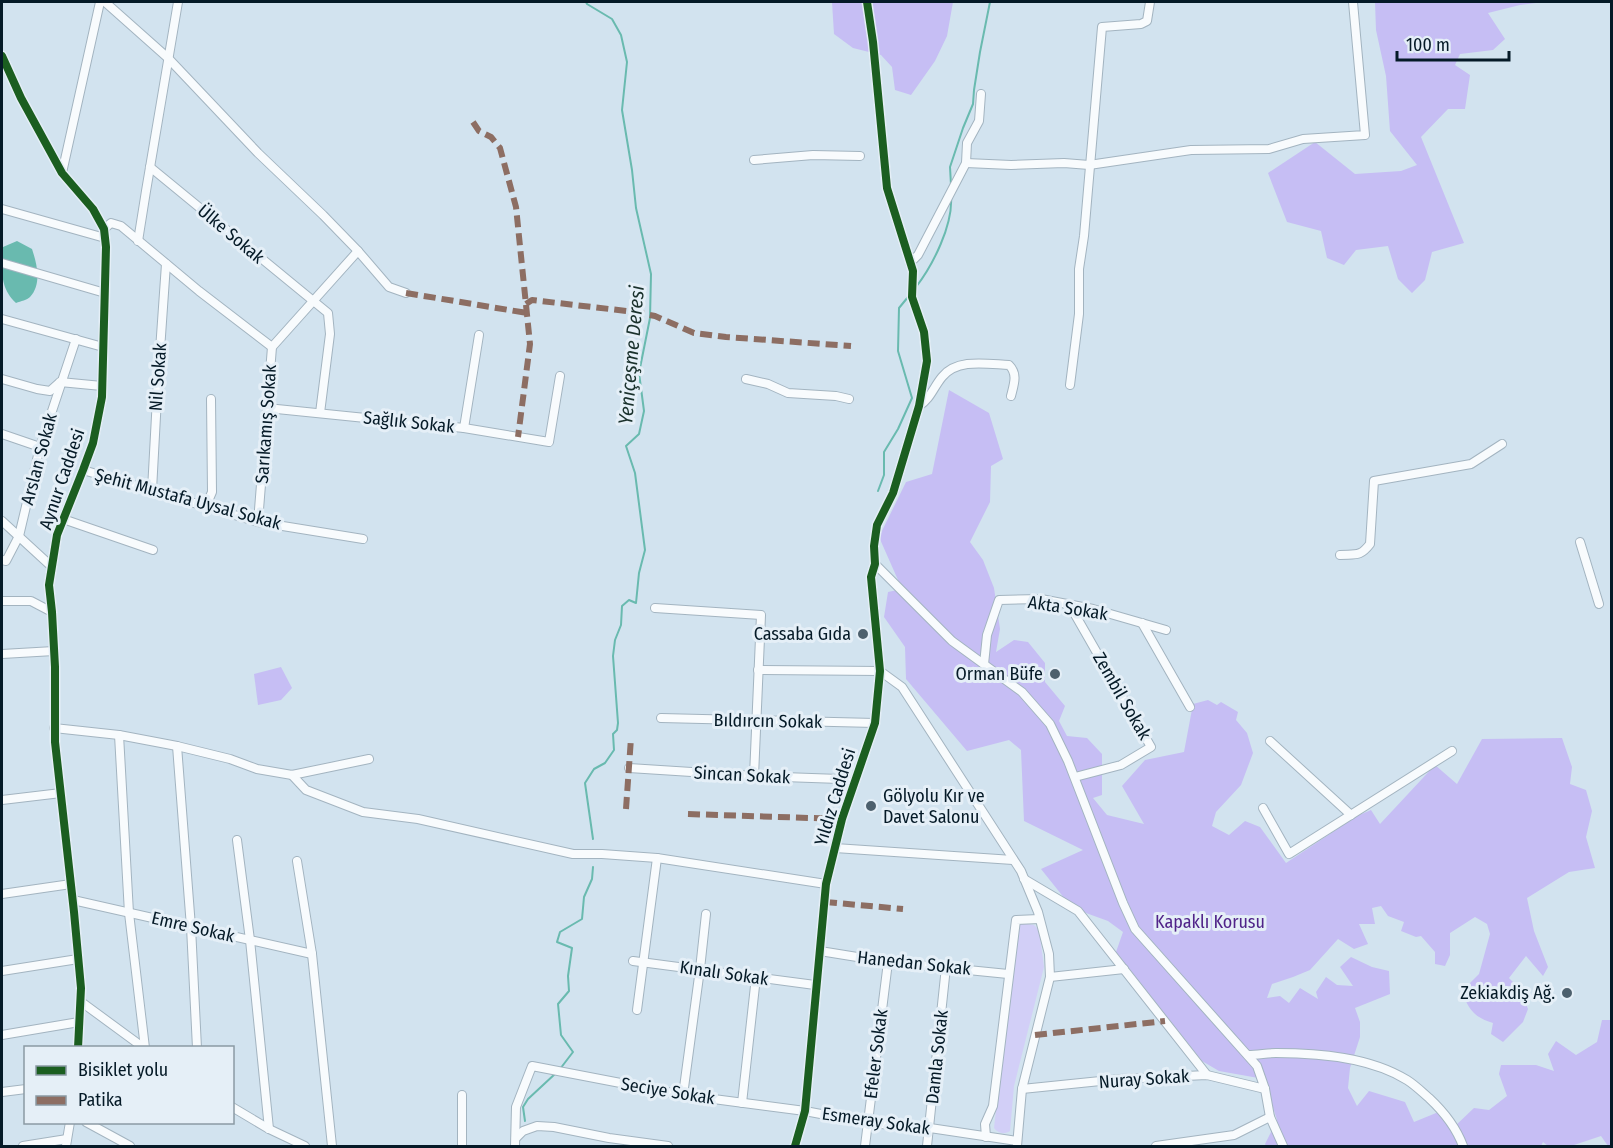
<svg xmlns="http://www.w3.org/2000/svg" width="1613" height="1148" font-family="'Fira Sans Condensed',sans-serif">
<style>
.green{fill:#d2cff7}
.forest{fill:#c6bef4}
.water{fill:#69baaf}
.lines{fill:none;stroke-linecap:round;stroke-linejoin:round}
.stream{stroke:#69baaf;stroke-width:2}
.minor-casing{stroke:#a3b4c0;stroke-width:10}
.minor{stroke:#f8fbfd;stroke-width:8}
.quiet{stroke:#8d6e63;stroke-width:6;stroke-dasharray:12 6;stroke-linecap:butt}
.cycleway-casing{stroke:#e5eff7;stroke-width:11}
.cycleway{stroke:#1b5e20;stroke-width:8}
.poi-dot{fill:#4d606d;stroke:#e5eff7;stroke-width:2}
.labels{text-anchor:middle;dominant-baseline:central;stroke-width:6;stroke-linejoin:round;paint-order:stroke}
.street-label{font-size:18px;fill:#051a27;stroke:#e5eff7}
.poi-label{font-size:18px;fill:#051a27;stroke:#e5eff7;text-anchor:end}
.park-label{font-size:18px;fill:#502489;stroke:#e5eff7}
.water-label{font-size:20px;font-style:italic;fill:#1a312c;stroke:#e5eff7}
</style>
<rect width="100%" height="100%" fill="#d2e3ef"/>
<path class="green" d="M1022 923 1034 925 1039 930 1044 967 1014 1086 1010 1131C1004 1135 998 1133 994 1128L1017 927Z"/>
<g class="forest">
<polygon points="832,2 953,2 947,36 935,61 911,95 895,90 892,67 881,55 853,48 834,34"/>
<polygon points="1375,2 1537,2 1536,3 1520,5 1488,13 1505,39 1493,50 1460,54 1455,65 1470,75 1465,109 1448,109 1421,137 1464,243 1432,252 1425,280 1412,293 1398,279 1388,246 1356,250 1344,265 1327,258 1321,231 1287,222 1268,173 1315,142 1355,174 1401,171 1417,165 1390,131 1386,76 1376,30"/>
<path d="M949 390 989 413 1003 459 991 466 990 502 970 542 983 560 994 588 1000 629 996 652 1014 640 1028 642 1045 663V682L1065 706 1059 721 1067 736 1087 738 1102 754V795L1093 798 1107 815 1144 824 1122 786 1145 760 1184 752 1193 704 1208 700 1217 705 1221 702 1238 712 1236 720 1247 733 1253 753 1241 785 1216 812 1212 826 1229 835 1245 821 1260 827 1286 863 1357 816 1371 810 1380 824 1435 765 1457 784 1482 739 1562 738 1572 767 1570 784 1586 790 1592 811 1586 837 1595 868 1569 872 1527 898 1534 931 1548 967 1543 976 1526 956 1509 978 1520 989 1528 1009 1523 1022 1503 1042 1491 1034 1493 1023C1475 1018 1466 1008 1463 990L1479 974 1490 934 1487 924 1475 917 1450 933V955L1445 966 1435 964V952L1421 936 1416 937 1401 931 1404 922 1388 916 1381 906 1372 908 1375 924H1359L1368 944 1354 949 1338 939 1310 970 1293 977 1272 984 1267 998 1280 996 1289 1003 1300 988 1318 999 1316 992 1326 977 1337 985 1353 986 1340 967 1351 957 1372 967 1389 971 1390 994 1355 1008 1360 1022V1037L1350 1068 1348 1088 1357 1106 1369 1091 1405 1102 1414 1122 1441 1111 1454 1127 1474 1108 1489 1110 1507 1096 1499 1074 1501 1065H1536L1554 1071 1548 1054 1556 1041 1576 1055 1597 1042 1602 1020H1611V1146H1608L1601 1136 1571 1146H1548L1543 1142 1541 1146H1266L1265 1144 1277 1120 1264 1079 1219 1071 1202 1061 1116 952 1123 932 1108 921 1086 913 1065 899 1041 869 1083 850 1024 821 1021 750 1009 740 967 751 906 679 905 647 884 617 888 592 902 589 879 537 906 482 932 474Z"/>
<polygon points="281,667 292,688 281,700 258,705 254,674"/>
</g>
<path class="water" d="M17 241 32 249C37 264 42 284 30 297 27 300 21 301 16 303 0 288 2 272 2 250L3 247Z"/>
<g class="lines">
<g class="stream">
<polyline points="586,2 587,4 612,19 621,35 627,62 622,110 632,170 636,208 651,274 650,318 639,373 644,411 639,434 626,446 635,473 645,550 639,573 636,603 629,600 622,606 621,625 615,640 613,656 618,723 617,730 613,734 614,750 605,763 594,769 585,783 593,839"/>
<polyline points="951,185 950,167 963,128 973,104 974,90 980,52 990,2"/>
<path d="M916 287C933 265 953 225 951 197"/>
<polyline points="878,491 884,475 884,452 898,429 912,398 898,351 899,308 908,297"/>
<polyline points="560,1069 573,1052 561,1035 558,1004 569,991 568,976 572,948 557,942 560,932 582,919 584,897 592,879 593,867"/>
<polyline points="525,1121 523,1107 528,1099 556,1073"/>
</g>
<defs>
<g id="minor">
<polyline points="105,2 168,58 258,153 323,215 358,251 389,287 406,293"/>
<polyline points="2,56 21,98 62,173 93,209 104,229 106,247 102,397 93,443 83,470 57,535 49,585 52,612 55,667 55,742 74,912 81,988 78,1048"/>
<polyline points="754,160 813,155 860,156"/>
<polyline points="966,163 1011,165 1064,163 1089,165 1191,150 1269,149 1303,139 1365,135 1353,2"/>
<polyline points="150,167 328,313 330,334 320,413"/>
<polyline points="62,173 100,2"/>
<polyline points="2,209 105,238"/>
<polyline points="104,229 111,223 121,226 199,291 272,347"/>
<polyline points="138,241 146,191 178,2"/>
<polyline points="2,263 105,293"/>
<polyline points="910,263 918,255 966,163 967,143 979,121 981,94"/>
<polyline points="2,319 103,347"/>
<polyline points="2,379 37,389 50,391 59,383"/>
<polyline points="746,379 768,384 788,393 836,396 849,399"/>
<polyline points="60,382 102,386"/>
<polyline points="1070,385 1079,314 1079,269 1084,236 1102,27 1141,24 1147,21 1150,2"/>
<path d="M919 406C931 398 933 388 942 377 957 358 987 364 1009 365 1018 374 1014 384 1011 396"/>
<polyline points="267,408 464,428 549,442 560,376"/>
<polyline points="464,428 479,335"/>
<polyline points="2,434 40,447"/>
<polyline points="83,470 258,522 363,539"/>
<polyline points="152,490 158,379 166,264"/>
<polyline points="206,506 212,492 211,399"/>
<polyline points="63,519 153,550"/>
<polyline points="2,521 51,566"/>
<polyline points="258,522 272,347 358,251"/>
<polyline points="1580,542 1599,604"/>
<path d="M1340 555C1356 554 1360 557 1370 544L1374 481 1471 464 1502 444"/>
<polyline points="2,560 6,561 19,536 40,447 76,339"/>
<polyline points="875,564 952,641 1022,692 1050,724 1068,761 1123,903 1135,929 1257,1066 1265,1089 1270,1117 1283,1146"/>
<polyline points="2,601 31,601 52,612"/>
<polyline points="1069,604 1151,747 1121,765 1075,777"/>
<polyline points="655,608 761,615 754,776"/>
<polyline points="1142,623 1190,707"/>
<polyline points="2,654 54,651"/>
<polyline points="984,664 987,635 999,600 1041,599 1093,609 1166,630"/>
<polyline points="758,670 880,671 902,687 1021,871 1038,912 1049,954 1050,977 1022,1089 1017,1146"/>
<polyline points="661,718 875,723"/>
<polyline points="54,728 119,735 177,746 230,759 257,769 292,775 369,759"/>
<polyline points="119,735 129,913 145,1048"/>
<polyline points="1270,741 1351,815"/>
<polyline points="177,746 191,927 197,1048"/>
<polyline points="629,768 754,776 840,779 854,783"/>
<polyline points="292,775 306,790 363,812 418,819 573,854 602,854 657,858 826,884"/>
<polyline points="2,800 61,793"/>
<polyline points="1263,808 1289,854 1452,751"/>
<polyline points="237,840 250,940 269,1129"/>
<polyline points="835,848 1013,860"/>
<polyline points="297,861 312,954 332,1146"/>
<polyline points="1024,879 1078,911 1207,1075"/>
<polyline points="2,894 71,884"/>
<polyline points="73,900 312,954"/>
<polyline points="820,951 888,962 1008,974"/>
<polyline points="633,961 815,985"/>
<polyline points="2,971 78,959"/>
<polyline points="1050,977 1124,969"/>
<polyline points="80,1001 144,1048"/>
<polyline points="637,1010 657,858"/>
<polyline points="2,1035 79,1022"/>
<path d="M1248 1055C1258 1055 1267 1053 1276 1053 1319 1053 1370 1057 1407 1080 1415 1085 1422 1092 1429 1098 1444 1112 1456 1127 1463 1146"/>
<polyline points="1022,1089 1120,1079 1207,1075 1265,1089"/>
<polyline points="2,1092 26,1089"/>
<polyline points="462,1095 462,1146"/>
<polyline points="683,1095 700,969 706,914"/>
<polyline points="742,1103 756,977"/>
<polyline points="232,1107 269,1129 305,1146"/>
<polyline points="86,1122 130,1146"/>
<polyline points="986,1137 985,1124 993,1106 1016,920 1039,919"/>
<polyline points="516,1138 523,1131 537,1126 554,1127 609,1138 668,1146"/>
<polyline points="23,1146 67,1139"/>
<polyline points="66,1146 70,1122"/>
<polyline points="515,1146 516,1107 532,1066 683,1095 805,1111 868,1123 930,1128 1017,1141"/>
<polyline points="795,1146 805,1111 826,884 842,819 875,723 880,671 871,577 875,564 874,546 877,525 893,493 919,406 927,361 924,332 912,297 913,271 887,188 873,42 867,2"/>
<polyline points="865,1146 888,962"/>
<polyline points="927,1146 946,967"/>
<polyline points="1156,1146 1234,1135 1270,1117"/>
</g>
</defs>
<use href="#minor" class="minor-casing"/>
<use href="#minor" class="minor"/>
<g class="quiet">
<polyline points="473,122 479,131 491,137 500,148 516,207 530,344 518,437"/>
<polyline points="406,293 527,313"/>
<polyline points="526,304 532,300 635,312 655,316 694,333 726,337 851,346"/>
<polyline points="626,809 631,738"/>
<polyline points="688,814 842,819"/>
<polyline points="825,902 903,909"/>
<polyline points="1035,1035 1165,1021"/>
</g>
<defs>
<g id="cycleway">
<polyline points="2,56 21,98 62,173 93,209 104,229 106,247 102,397 93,443 83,470 57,535 49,585 52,612 55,667 55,742 74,912 81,988 78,1048"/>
<polyline points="795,1146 805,1111 826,884 842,819 875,723 880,671 871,577 875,564 874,546 877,525 893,493 919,406 927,361 924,332 912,297 913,271 887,188 873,42 867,2"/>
</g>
</defs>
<use href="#cycleway" class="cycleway-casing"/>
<use href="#cycleway" class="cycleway"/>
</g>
<g class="poi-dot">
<circle cx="863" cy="634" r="6"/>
<circle cx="1055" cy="674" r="6"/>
<circle cx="871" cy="806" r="6"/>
<circle cx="1567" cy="993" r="6"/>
</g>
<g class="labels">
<g class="street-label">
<text transform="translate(231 234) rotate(40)">Ülke Sokak</text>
<text transform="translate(158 377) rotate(-86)">Nil Sokak</text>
<text transform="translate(409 422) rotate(6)">Sağlık Sokak</text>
<text transform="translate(266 424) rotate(-86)">Sarıkamış Sokak</text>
<text transform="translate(39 459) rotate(-75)">Arslan Sokak</text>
<text transform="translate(62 479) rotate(-71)">Aynur Caddesi</text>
<text transform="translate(188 499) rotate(15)">Şehit Mustafa Uysal Sokak</text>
<text transform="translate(1068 608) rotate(9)">Akta Sokak</text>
<text transform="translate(1122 696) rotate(60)">Zembil Sokak</text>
<text transform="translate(768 721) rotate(1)">Bıldırcın Sokak</text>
<text transform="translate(742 775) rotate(3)">Sincan Sokak</text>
<text transform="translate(835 797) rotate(-73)">Yıldız Caddesi</text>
<text transform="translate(193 927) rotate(13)">Emre Sokak</text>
<text transform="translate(914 963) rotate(6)">Hanedan Sokak</text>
<text transform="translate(724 973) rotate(8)">Kınalı Sokak</text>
<text transform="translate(876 1054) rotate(-83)">Efeler Sokak</text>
<text transform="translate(937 1057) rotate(-84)">Damla Sokak</text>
<text transform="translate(1144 1079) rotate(-4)">Nuray Sokak</text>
<text transform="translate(668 1091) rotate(9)">Seciye Sokak</text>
<text transform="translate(876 1121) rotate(8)">Esmeray Sokak</text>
</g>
<g class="poi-label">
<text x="851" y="634">Cassaba Gıda</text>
<text x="1043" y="674">Orman Büfe</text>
<text x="883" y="796" text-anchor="start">Gölyolu Kır ve<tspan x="883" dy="21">Davet Salonu</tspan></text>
<text x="1555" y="993">Zekiakdiş Ağ.</text>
</g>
<g class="park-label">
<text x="1210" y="922">Kapaklı Korusu</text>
</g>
<g class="water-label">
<text transform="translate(631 355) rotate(-85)">Yeniçeşme Deresi</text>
</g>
</g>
<rect width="1613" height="1148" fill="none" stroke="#051a27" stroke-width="6"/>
<rect x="24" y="1046" width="210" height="78" fill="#e5eff7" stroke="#8b9aa4" stroke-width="1.5"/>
<rect x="36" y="1066" width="30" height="9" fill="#1b5e20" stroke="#8b9aa4" stroke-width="1.5"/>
<text x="78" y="1076" font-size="18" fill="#051a27">Bisiklet yolu</text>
<rect x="36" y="1096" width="30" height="9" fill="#8d6e63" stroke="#8b9aa4" stroke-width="1.5"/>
<text x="78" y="1106" font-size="18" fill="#051a27">Patika</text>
<path d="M1397 51v9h112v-9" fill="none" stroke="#051a27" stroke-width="3"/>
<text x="1406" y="51" font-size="18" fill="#051a27" stroke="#e5eff7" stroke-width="4.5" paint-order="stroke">100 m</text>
</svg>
